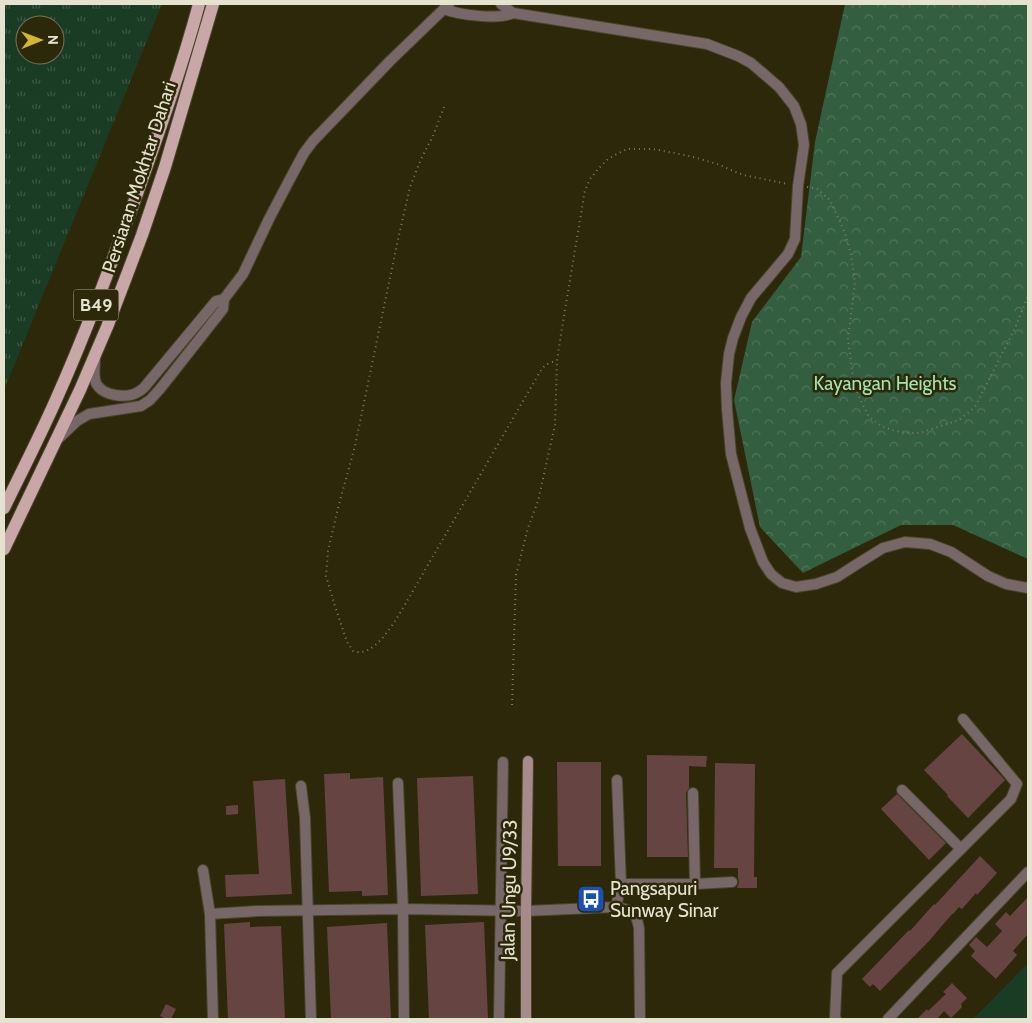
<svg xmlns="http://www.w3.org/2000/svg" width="1032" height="1023" font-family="Cabin,sans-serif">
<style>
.green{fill:#1a3c24}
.forest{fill:url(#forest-crowns)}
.park{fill:url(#park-tufts);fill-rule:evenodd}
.building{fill:#664442}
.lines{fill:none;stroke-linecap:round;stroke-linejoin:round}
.street-casing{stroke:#4a4629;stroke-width:12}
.secondary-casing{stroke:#4a4629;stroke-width:12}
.primary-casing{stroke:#4a4629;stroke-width:14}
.path{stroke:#7f7b62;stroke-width:2;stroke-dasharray:1 4;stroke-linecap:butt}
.street{stroke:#786768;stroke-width:10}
.secondary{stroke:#a58b8c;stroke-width:10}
.primary{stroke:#c9a7a8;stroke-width:12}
.labels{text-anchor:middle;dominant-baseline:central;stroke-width:5;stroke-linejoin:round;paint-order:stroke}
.shield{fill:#2d2809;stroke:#aeaa94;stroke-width:1}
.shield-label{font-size:18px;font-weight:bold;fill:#e5e2d0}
.street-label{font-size:19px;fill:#e5e2d0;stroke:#2d2809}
.park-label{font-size:19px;fill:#a0e4b1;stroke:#2d2809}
.poi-label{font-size:19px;fill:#e5e2d0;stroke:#2d2809;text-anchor:start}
</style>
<defs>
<pattern id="forest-crowns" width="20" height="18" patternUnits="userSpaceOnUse" patternTransform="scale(1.25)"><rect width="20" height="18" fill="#335e3f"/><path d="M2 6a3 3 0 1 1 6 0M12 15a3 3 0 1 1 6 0" fill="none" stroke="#50755a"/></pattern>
<pattern id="park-tufts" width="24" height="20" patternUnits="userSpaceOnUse" patternTransform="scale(1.25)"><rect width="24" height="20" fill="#1a3c24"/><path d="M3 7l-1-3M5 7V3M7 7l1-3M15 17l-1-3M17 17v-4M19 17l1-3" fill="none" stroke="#3b5843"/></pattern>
</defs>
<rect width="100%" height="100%" fill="#2d2809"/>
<polygon class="green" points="1028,963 1028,1019 973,1019"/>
<polygon class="forest" points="845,4 1028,4 1028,559 953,525 901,525 803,573 760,527 734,400 752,322 801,257 815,142"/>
<path class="park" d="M4 4H162L4 390ZM25 25H55V55H25Z"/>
<g class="building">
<polygon points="962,734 1005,780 968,818 947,796 948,795 924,770"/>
<polygon points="647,755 707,756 706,767 689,766 689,788 686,793 688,857 647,857"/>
<polygon points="557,762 601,762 601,866 558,866"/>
<polygon points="715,763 755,764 754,877 757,877 757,888 737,888 739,882 738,878 738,868 714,868"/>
<polygon points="350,773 350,779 383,777 388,895 362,896 362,891 329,892 324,774"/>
<polygon points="473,776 478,894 421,896 417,778"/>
<polygon points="285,779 292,894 226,897 225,875 259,874 253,781"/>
<polygon points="897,794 946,843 929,860 881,809"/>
<polygon points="238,805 238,814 226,815 226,806"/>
<polygon points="980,856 997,873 977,895 976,893 962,909 959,907 953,914 952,914 929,941 880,991 873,984 870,987 862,979 909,930 910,931 934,904 935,905"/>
<polygon points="1028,897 1028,934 1013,951 1017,955 996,979 971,956 975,951 969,945 976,937 987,947 1002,931 995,924 1006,912 1010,916"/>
<polygon points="250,922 250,927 281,926 285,1019 228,1019 224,924"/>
<polygon points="484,922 488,1019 429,1019 425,925"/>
<polygon points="387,923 391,1019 331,1019 327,927"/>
<polygon points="952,983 967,998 961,1004 962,1007 951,1018 944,1011 937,1019 917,1019 927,1009 928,1011 946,994 943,992"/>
<polygon points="166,1004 176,1009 171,1019 166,1019 160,1016"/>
</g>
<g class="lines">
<defs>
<g id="street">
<polyline points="501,4 513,13 707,44 738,56 751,63 779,87 794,106 801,124 804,145 798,186 795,239 788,254 751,298 741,317 733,338 729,354 726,383 727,409 731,454 750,528 763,562 771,574 782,583 796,587 816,584 837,577 854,566 883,548 905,542 930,544 951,552 988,576 1006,584 1028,588"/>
<path d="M444 9C459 15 499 20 513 13"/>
<path d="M95 359C95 366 93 376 96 383 102 396 127 399 138 392 142 390 145 387 147 384L216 301 224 299"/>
<polyline points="59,438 77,421 89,414 141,406 150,400 160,389 223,309 224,299 243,274 269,219 291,177 304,153 313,141 390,61 449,4"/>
<polyline points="617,780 621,884"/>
<polyline points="398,783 403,909 404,1019"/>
<polyline points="301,786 305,818 311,1019"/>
<polyline points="902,790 961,849"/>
<polyline points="693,793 695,884"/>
<polyline points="203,870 210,914 213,1019"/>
<path d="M616 907C632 910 636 911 639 928L640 1019"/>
<polyline points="210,914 258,911 403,909 526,911 616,907 621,884 695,884 732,882"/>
<polyline points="499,1019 503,762"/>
<polyline points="836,1019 835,1018 837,973 1011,799 1017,784 963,719"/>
<polyline points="888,1019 1028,872"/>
</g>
<polyline id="secondary" points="526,1019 526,911 528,761"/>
<g id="primary">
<path d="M4 508C21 473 39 438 55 402 86 333 112 262 138 191 160 129 182 67 199 4"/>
<polyline points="4,549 80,390 107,327 128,272 142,235 165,167 213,4"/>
</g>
</defs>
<use href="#street" class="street-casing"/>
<use href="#secondary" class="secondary-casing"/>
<use href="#primary" class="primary-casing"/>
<g class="path">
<path d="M444 107 433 136 421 159 410 187 397 244 355 446 338 508 328 551 326 576 334 603 347 642 353 651C354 651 360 653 361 652 379 651 399 615 407 601L537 377C543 367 545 363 557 361"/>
<polyline points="807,187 817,189 830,200 845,233 851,255 855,282 848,339 853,377 858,395 869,417 881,426 892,430 906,433 920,433 959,420 975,407 1015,328 1028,296"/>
<polyline points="512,705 516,575 528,528 538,501 555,425 557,361 561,334 585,190 590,179 598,169 608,159 617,154 627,149 653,149 690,156 717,164 743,175 788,184"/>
</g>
<use href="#street" class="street"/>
<use href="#secondary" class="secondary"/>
<use href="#primary" class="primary"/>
</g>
<defs>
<symbol id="bus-square" viewBox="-11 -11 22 22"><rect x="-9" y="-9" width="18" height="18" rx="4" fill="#1a4fb4" stroke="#2d2809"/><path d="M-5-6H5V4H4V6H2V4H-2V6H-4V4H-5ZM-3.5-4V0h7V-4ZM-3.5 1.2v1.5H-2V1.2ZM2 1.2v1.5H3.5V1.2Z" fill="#fff"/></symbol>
</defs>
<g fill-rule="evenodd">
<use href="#bus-square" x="575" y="883" width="32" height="32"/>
</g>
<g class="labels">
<rect class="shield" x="73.5" y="289.5" width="45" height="31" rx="4"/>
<g class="shield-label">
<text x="96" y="305">B49</text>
</g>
<g class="street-label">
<text transform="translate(139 177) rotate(-72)">Persiaran Mokhtar Dahari</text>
<text transform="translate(509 890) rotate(-89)">Jalan Ungu U9/33</text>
</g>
<g class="park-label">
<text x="885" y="383">Kayangan Heights</text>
</g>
<g class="poi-label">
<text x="610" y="888">Pangsapuri<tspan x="610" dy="22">Sunway Sinar</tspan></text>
</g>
</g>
<rect width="1032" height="1023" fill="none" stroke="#e5e2d0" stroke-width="10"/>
<g transform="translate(40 40) rotate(89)"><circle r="24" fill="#2d2809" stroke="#777259"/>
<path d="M0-4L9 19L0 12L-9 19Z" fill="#d4b635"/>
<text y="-8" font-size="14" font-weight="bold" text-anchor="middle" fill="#e5e2d0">N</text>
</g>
</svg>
